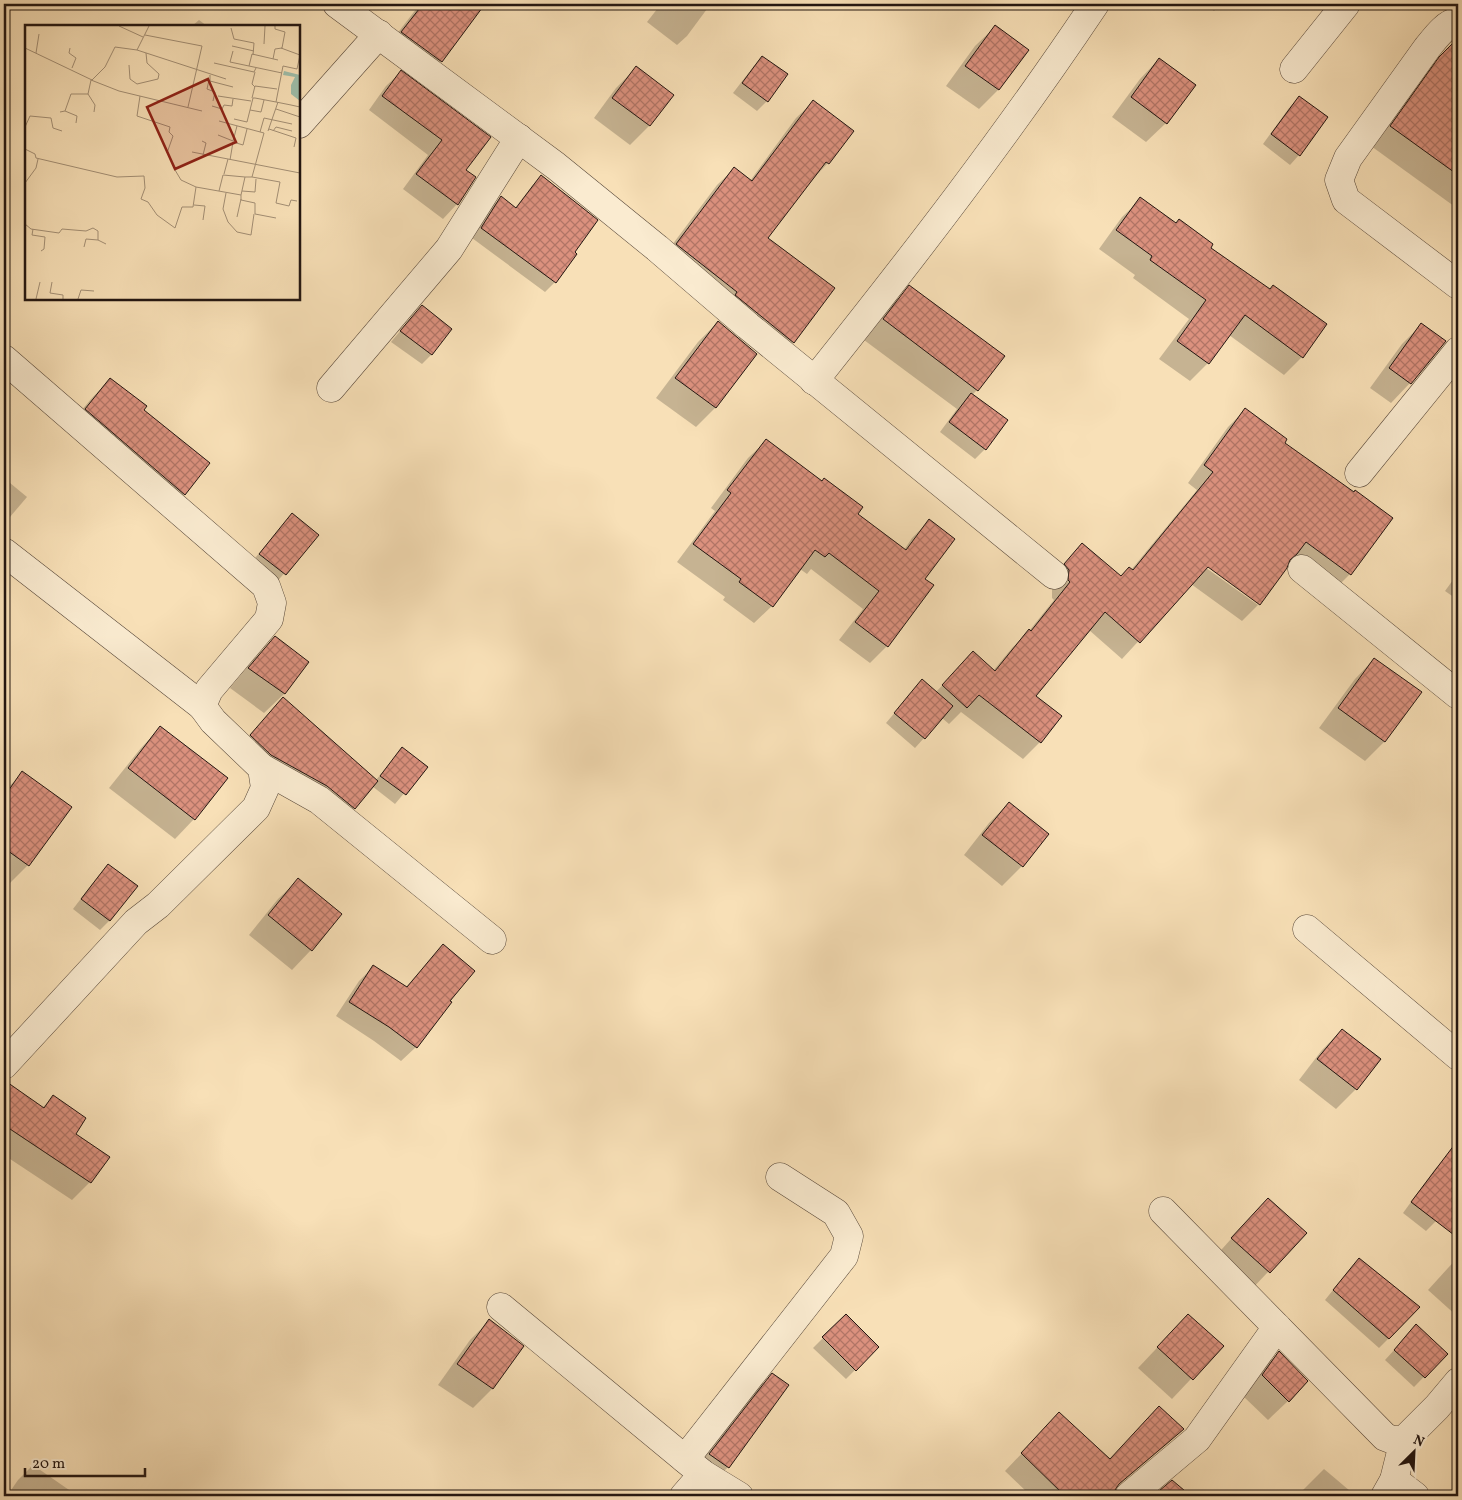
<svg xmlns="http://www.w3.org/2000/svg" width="1462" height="1500" font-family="Vollkorn,serif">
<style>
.shadow{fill:#0003}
.building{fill:url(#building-cross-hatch);stroke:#231611}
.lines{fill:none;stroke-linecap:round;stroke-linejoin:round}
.street-casing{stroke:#58483a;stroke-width:29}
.street{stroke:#faebd0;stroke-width:28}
.inset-road{fill:none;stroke:#a38f75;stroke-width:1}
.view{fill:#8f2418;fill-opacity:0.15;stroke:#8f2418;stroke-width:2.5}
.inset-edge{fill:none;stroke:#231611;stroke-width:2.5}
</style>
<defs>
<pattern id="building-cross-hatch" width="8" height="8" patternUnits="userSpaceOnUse" patternTransform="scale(1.25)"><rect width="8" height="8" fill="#db917e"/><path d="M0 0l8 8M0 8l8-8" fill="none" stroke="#b17566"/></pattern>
</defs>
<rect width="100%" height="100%" fill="#f8e0b7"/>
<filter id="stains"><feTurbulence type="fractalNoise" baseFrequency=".004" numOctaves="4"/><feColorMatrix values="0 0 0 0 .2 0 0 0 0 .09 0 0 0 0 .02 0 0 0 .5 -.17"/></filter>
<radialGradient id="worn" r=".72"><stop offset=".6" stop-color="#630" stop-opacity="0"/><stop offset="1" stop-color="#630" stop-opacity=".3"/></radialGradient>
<g class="shadow">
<polygon points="420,4 460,4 475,15 441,61 421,81 383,52"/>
<polygon points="661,4 700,4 707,9 687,36 677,45 647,22"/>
<polygon points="1204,4 1221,4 1214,11"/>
<polygon points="199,20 207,26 192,26"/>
<polygon points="995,27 1027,50 998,90 979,109 946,86 975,46"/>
<polygon points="1458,40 1458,209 1371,146 1420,79"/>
<polygon points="762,57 786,75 767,101 757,111 733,93 753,67"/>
<polygon points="1159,59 1166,123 1146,142 1112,117 1140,79"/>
<polygon points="636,68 650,125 630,145 594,118 616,88"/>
<polygon points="401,72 464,171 474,178 457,204 443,219 403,189 428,155 369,110 386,86"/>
<polygon points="1299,98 1299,155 1290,165 1263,144 1289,108"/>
<polygon points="813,102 828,163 812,180 766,238 833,288 793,342 777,359 660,261 717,185 734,169 750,181 796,118"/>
<polygon points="541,176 573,252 576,254 555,282 545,292 472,238 491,207 501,198 515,208 532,186"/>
<polygon points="1141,199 1209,248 1302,357 1284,375 1229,335 1208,363 1190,381 1159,359 1189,319 1133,278 1135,275 1099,249 1122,217"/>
<polygon points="910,287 977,390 972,395 985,449 975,459 940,432 957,409 864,340 890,306"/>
<polygon points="412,317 450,329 431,355 422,364 391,342"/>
<polygon points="718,322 756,354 715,408 696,427 656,398 698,342"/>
<polygon points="1421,325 1410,383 1391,403 1370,388 1402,344"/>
<polygon points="110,379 142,410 209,463 184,494 164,514 66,429 91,399"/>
<polygon points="1245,410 1283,443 1354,493 1392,518 1350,574 1333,591 1290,560 1258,605 1258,602 1203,563 1202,565 1258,605 1242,621 1191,584 1122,659 1089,630 1034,696 1060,716 1040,742 1023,759 961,712 949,724 942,718 915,748 886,723 913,691 936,692 973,653 993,671 1012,648 1029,631 1054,600 1052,598 1052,587 1048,582 1083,545 1120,578 1131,570 1197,490 1188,483 1228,427"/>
<polygon points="766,441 856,515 904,550 912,538 929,521 923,579 887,646 870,663 839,640 863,609 811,569 807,574 800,569 772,606 754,623 723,600 725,597 677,562 715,511 711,508 748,458"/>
<polygon points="4,478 27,497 4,524"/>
<polygon points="292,515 317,535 275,584 250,564"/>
<polygon points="1458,573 1458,600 1445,591"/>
<polygon points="275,638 307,662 284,694 264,713 230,688 255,658"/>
<polygon points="1374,659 1385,741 1365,761 1319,728 1355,679"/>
<polygon points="283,699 376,780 402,749 426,767 395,804 372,786 354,808 337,825 234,752"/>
<polygon points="160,728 194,819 175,839 109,788 141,748"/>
<polygon points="22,773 70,808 28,865 8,885 4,882 4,792"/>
<polygon points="1009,803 1048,835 1022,866 1002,886 964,855 989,823"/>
<polygon points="108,865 136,886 109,921 100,930 73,909 99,875"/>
<polygon points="298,880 311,950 292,970 249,935 278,899"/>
<polygon points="443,946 448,1001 416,1047 401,1061 374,1041 336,1016 359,981 373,967 405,988"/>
<polygon points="1342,1030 1379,1060 1356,1089 1336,1109 1299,1080 1322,1050"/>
<polygon points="4,1081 42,1108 53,1097 74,1134 90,1182 72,1200 4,1155"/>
<polygon points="1444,1160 1458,1170 1458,1191 1436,1221 1426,1231 1403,1213 1435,1169"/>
<polygon points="1249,1219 1305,1233 1249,1292 1213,1259"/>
<polygon points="1458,1257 1458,1317 1428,1290"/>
<polygon points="1350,1269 1389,1338 1379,1348 1325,1300"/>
<polygon points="846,1315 878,1347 846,1379 813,1348"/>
<polygon points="1188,1315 1222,1346 1172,1399 1138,1368"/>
<polygon points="489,1321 492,1389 473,1408 438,1385 470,1340"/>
<polygon points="1407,1336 1446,1354 1414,1387 1385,1360"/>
<polygon points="1279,1353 1288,1401 1268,1420 1243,1396 1259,1372"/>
<polygon points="773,1374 728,1467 709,1487 690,1474 753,1394"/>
<polygon points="1182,1429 1166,1445 1106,1496 1101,1493 1098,1496 1031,1496 1005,1471 1043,1431 1110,1460"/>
<polygon points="33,1465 72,1492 69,1496 7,1496 18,1480"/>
<polygon points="1324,1469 1356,1496 1297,1496"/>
</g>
<g class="building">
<polygon points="423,4 485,4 442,62 401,32"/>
<polygon points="995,25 1029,50 999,90 965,66"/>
<polygon points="1458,38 1458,175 1390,126 1439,57"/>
<polygon points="762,56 788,74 768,102 742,83"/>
<polygon points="1159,58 1196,85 1167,124 1131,97"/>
<polygon points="636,66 674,95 650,126 612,98"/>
<polygon points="401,70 491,137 466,170 476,177 458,205 416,174 442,140 382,96"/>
<polygon points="1299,96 1328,117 1300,156 1271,134"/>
<polygon points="813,100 854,131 829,164 826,162 768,238 835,288 794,343 735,295 737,292 676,244 734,167 752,181"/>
<polygon points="541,175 598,220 575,252 577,254 556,283 481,228 501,196 516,208"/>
<polygon points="1140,197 1176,223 1179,219 1213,244 1211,248 1270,289 1273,285 1327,324 1303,358 1245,315 1209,364 1177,341 1206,300 1150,260 1152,256 1116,230"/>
<polygon points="909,285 1005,356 978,391 883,319"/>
<polygon points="422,305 452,329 432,355 400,331"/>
<polygon points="718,321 757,354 716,408 675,378"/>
<polygon points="1421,323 1446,341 1411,384 1389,368"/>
<polygon points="110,378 147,406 144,410 210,463 185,495 85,409"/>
<polygon points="971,393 1008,420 986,450 949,422"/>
<polygon points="1245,408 1287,439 1285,443 1354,492 1355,490 1393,518 1351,575 1306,542 1297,554 1290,560 1287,568 1260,605 1208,567 1140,643 1105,612 1036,696 1062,716 1041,743 979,695 967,708 942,685 973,651 995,671 1029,629 1031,631 1070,582 1068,580 1069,570 1064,564 1082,543 1121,576 1129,567 1133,570 1213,472 1204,465"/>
<polygon points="766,439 822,481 824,478 863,507 858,514 906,550 929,519 955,539 925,579 934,585 888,647 855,622 879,591 829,553 825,557 815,550 773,607 739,582 741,579 693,544 731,493 727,490"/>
<polygon points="292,513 319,535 286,575 259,554"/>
<polygon points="275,636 309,662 285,694 248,668"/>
<polygon points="1374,658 1422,692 1385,742 1338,708"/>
<polygon points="922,679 953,706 925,739 894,713"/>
<polygon points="283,697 378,781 355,809 327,786 271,755 250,735"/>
<polygon points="160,726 228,778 195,820 128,768"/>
<polygon points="402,747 428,767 406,795 380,776"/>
<polygon points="22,771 72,807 29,866 4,848 4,797"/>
<polygon points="1009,802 1049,834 1023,867 982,835"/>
<polygon points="108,864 138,886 110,921 81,899"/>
<polygon points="298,878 342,914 312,951 268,915"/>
<polygon points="443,944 475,971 450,1001 452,1002 417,1048 389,1027 349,1002 373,965 407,987"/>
<polygon points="1342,1029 1381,1059 1357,1090 1317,1059"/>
<polygon points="4,1080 44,1108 53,1095 86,1118 76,1134 110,1157 91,1183 4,1125"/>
<polygon points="1458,1140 1458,1238 1411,1202"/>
<polygon points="1268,1198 1307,1233 1270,1273 1231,1238"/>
<polygon points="1359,1258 1420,1307 1389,1339 1333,1290"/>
<polygon points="846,1314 879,1347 856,1371 822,1337"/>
<polygon points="1188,1314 1224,1346 1193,1380 1157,1347"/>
<polygon points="489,1319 524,1346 493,1389 457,1364"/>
<polygon points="1416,1324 1448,1354 1425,1378 1394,1350"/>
<polygon points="1279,1351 1308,1381 1289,1402 1262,1375"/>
<polygon points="772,1373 789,1385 729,1468 709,1454"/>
<polygon points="1159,1406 1184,1429 1119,1484 1115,1490 1114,1496 1065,1496 1021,1453 1059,1412 1110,1459"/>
<polygon points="1172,1480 1191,1496 1153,1496"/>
</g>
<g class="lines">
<defs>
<g id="street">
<polyline points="337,4 556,166 657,248 748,326 1054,575"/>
<path d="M1458 21C1445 24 1436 37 1427 48L1348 158 1339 180 1346 200 1458 285"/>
<polyline points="1294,69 1346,4"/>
<polyline points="299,124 379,34"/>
<polyline points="4,359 266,586 272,603 269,619 209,690 202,706 213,721 262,768 265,788 256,808 158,905 136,922 4,1065"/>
<path d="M814 381C912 258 1008 134 1095 4"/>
<polyline points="331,388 449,249 519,138"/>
<polyline points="1359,473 1458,351"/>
<polyline points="4,552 202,706"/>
<polyline points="1302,569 1458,695"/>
<polyline points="262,768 319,800 492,940"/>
<polyline points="1307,929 1458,1056"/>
<polyline points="1163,1211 1385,1437 1393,1440 1404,1440 1437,1407 1458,1382"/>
<polyline points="501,1307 703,1474 739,1496"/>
<polyline points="685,1459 844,1256 849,1236 836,1213 780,1177"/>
<polyline points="1394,1480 1415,1496"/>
<polyline points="684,1496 703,1474"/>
<polyline points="1129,1496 1197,1439 1277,1327"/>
<polyline points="1385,1496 1394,1480 1404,1440"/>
</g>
</defs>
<use href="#street" class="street-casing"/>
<use href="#street" class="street"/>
</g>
<g transform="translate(25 25)">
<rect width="275" height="275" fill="#f8e0b7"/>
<path d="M259 46 275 50V76L266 69V60L270 52 258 50Z" fill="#9ebeaa"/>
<path class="inset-road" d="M94 1 118 12M206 3 209 14 229 18 228 30M120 10 177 21 163 82M239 19 240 1M207 21 229 26M0 23 67 55 80 42 90 22 112 25 124 1M45 23 44 28 51 33 47 43M256 23 275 30M112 25 201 54M208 26 205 37 257 48M11 28 14 9M248 34 250 24 257 23 260 7 250 4V1M189 38 229 47 231 43M104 40 105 54 112 59 133 54 134 49 122 38 121 28M224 41 227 29 253 35M230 47 227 59 230 62M185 50V56L208 62M66 55 94 66 177 86M184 55 182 64 190 67 188 76M63 69 70 80 69 87M115 71 112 91 145 102 144 107 148 111 142 128M193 71 226 76M227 73 230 61 252 64M239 75 236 87 225 85 228 73H230L251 77 266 80 275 82M251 77 258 41 272 44 275 30M187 81 197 84 199 80 207 81 208 74M251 84 275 92M40 86 52 91 51 98M35 87 40 86 46 69H63L66 55M209 94 222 97 225 85M194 96 239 108 227 152 255 157 251 178 264 181 266 175 272 176M0 102 5 91 26 93 28 103 37 106M244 104 271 113 269 122M243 106 253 77M248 106 251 102 267 106M235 107 239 93 267 99M193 110 208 116 212 101M177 116 181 118 178 130M208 117 218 120 222 104M0 124 10 129 11 133 92 152 119 151 120 163 116 174 123 177 132 190 150 203 157 182H168L171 162 216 170 220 152H227M167 127 275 148M205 135 208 117M150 145 156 155 171 162M199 149 203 134M0 158 11 143 13 134M194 166 198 150 220 152M217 166 230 167 231 154M201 168 198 184 203 197 212 207 226 210 229 189M216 170V175L230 178V189L251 193M169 180 180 181 178 195M212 192 216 174M0 199 6 204 34 208 37 204 61 206 68 203 73 206V215L81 219M8 204 7 210 20 212 19 224 16 226M59 222 61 214 73 215M27 257 25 268 38 270V274M11 274 15 257M53 274 56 265 69 266"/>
<path class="view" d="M183 54 211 117 150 144 122 82Z"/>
<rect width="275" height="275" class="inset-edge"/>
</g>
<rect width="1462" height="1500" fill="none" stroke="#f8e0b7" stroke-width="20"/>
<rect x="5" y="5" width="1452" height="1490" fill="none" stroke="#231611" stroke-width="2.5"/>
<rect x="10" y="10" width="1442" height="1480" fill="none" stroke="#231611"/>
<g transform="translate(1414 1452) rotate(24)" stroke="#faebd0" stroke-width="4" paint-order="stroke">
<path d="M0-4L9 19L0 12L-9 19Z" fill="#231611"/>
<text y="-8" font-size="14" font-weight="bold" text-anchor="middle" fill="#231611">N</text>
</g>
<path d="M25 1468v8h120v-8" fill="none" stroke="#231611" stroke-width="2.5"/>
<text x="32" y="1468" font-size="15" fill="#231611" stroke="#faebd0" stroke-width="4" paint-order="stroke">20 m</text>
<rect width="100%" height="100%" filter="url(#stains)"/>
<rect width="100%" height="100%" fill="url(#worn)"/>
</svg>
